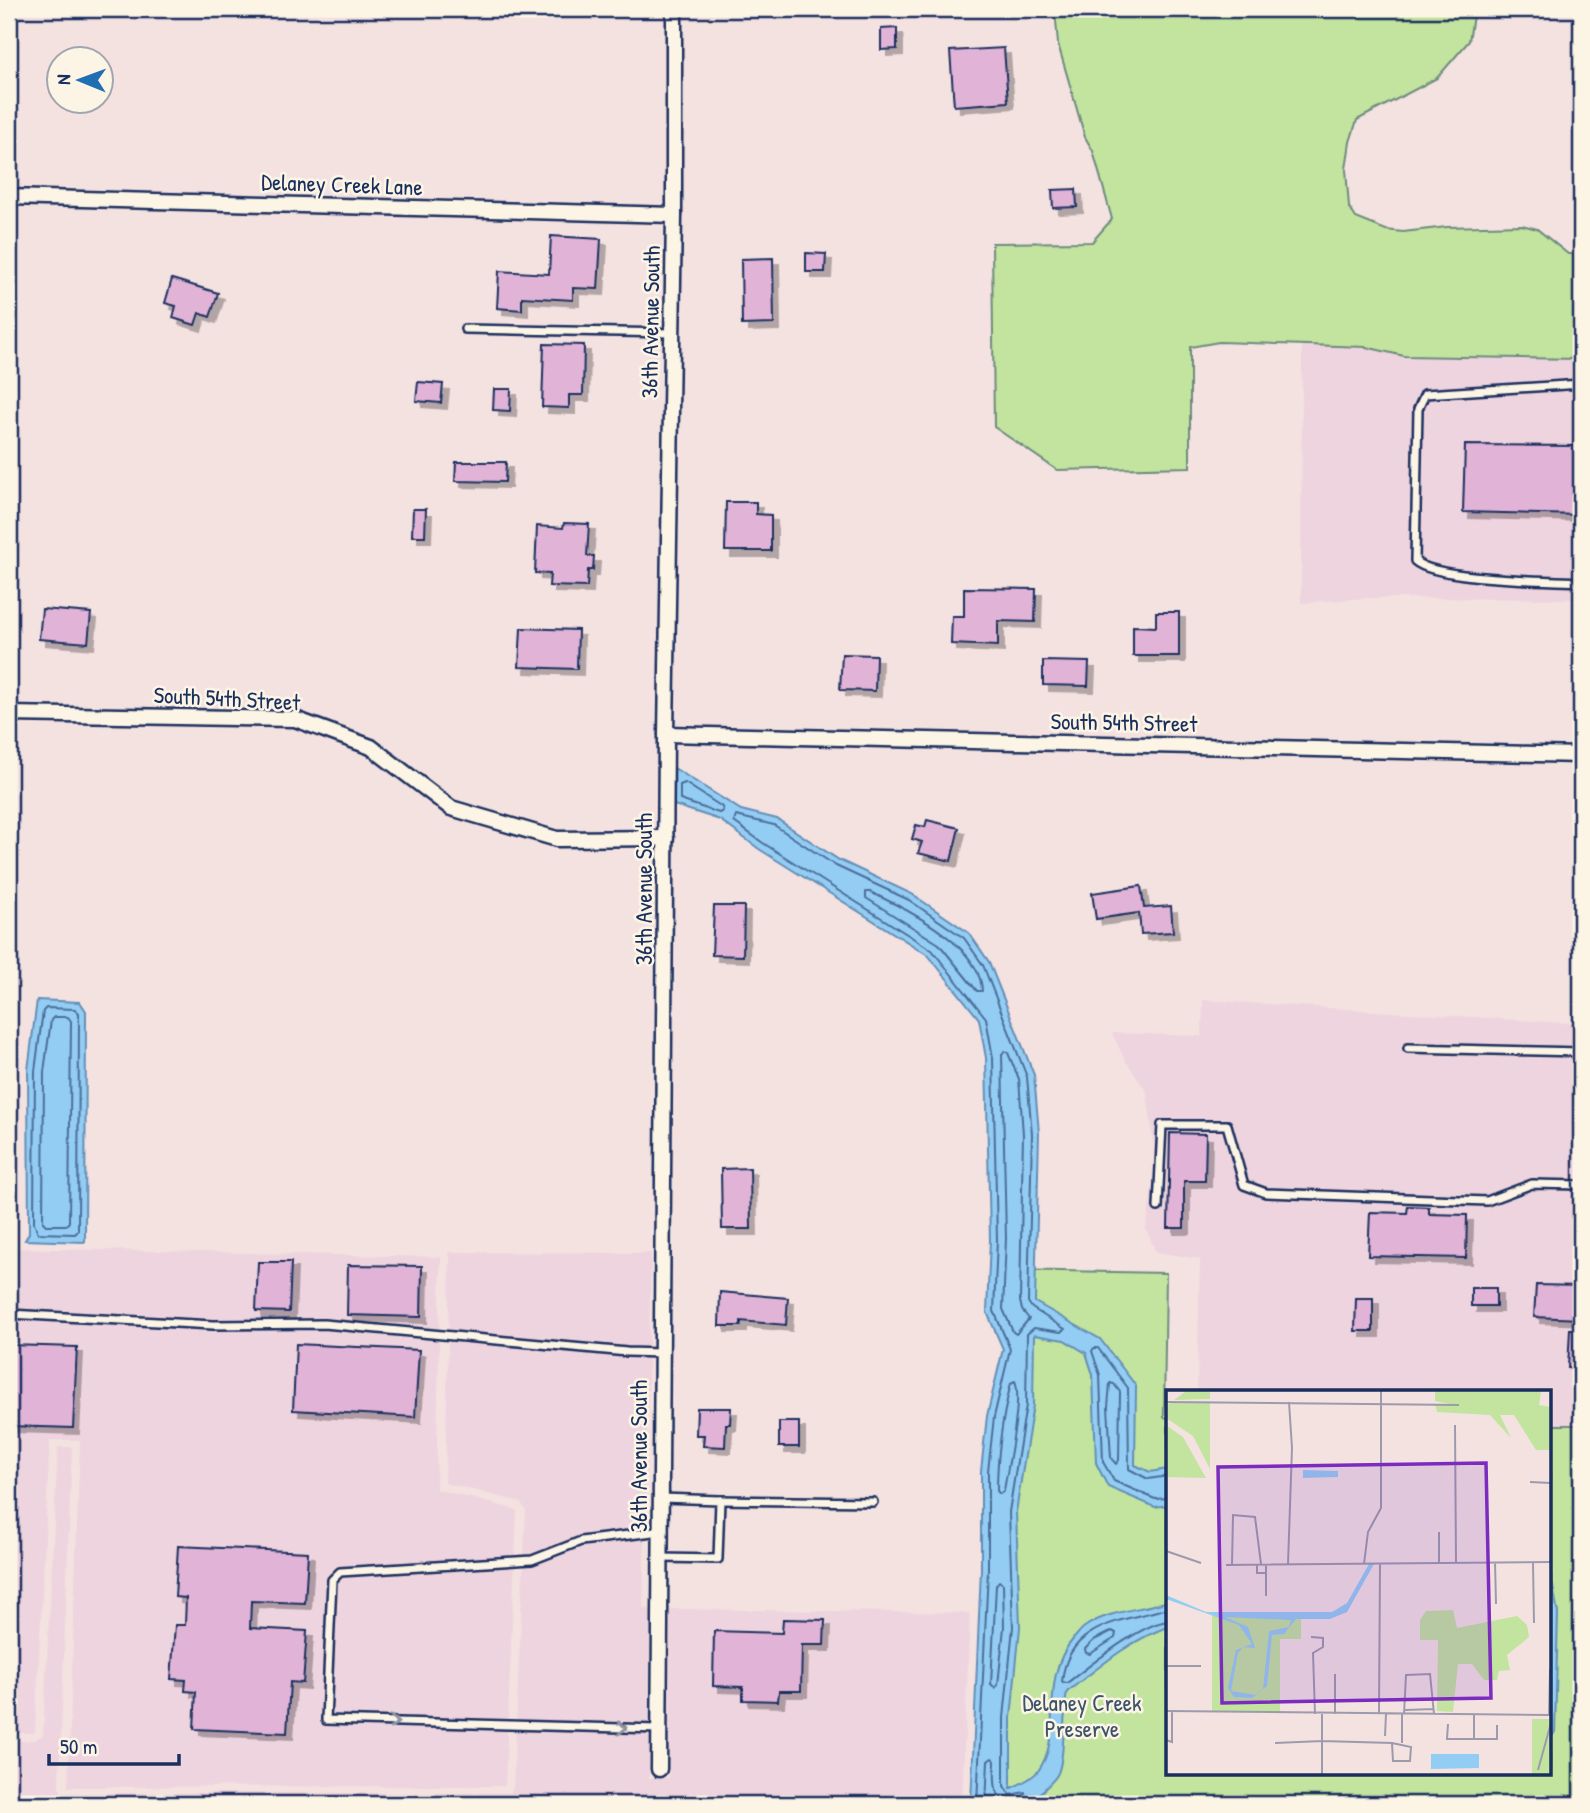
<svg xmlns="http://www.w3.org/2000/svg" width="1590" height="1813" font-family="'Patrick Hand',sans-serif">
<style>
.built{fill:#eed4de}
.green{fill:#c2e49e;stroke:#6e8a7e;stroke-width:2}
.water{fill:#94cdf3;stroke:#648eb7;stroke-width:2}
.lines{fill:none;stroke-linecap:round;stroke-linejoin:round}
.shore{stroke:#4b6e9a;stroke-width:2}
.building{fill:#e1b4d7;stroke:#1b2f5e;stroke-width:2;filter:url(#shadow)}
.service-casing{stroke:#1b2f5e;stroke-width:12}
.minor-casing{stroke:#1b2f5e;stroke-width:19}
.service{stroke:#fcf5e5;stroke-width:7}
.minor{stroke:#fcf5e5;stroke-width:14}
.oneway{stroke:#8c92a2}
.labels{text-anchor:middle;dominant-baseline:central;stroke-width:5;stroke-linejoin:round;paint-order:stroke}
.street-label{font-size:23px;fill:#1b2f5e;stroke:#fcf5e5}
.park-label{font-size:23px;fill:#3c536b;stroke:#fcf5e5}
.inset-road{fill:none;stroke:#9d9aad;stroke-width:2}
.view{fill:#7b2cbf;fill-opacity:0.15;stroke:#7b2cbf;stroke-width:3.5}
.inset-edge{fill:none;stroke:#1b2f5e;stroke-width:3.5}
</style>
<defs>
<filter id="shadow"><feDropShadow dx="6" dy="6" stdDeviation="0" flood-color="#0004"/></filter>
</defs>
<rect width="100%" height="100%" fill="#f4e2e1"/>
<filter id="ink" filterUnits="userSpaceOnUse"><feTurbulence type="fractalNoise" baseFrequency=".0143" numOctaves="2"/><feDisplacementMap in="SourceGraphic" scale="14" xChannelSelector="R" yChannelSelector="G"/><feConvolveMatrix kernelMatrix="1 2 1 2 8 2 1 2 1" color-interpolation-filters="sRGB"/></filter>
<g filter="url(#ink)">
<g class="built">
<polygon points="1302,345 1366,347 1404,356 1581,359 1581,599 1366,598 1301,603"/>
<polygon points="1203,1000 1581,1024 1581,1443 1550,1442 1550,1391 1197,1391 1200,1259 1156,1252 1146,1229 1156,1165 1147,1092 1125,1060 1112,1033 1202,1036"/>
<polygon points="9,1248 441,1257 436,1489 517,1510 505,1786 68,1787 80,1440 50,1440 35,1733 9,1733"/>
<polygon points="448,1252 651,1253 643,1608 650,1609 649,1778 669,1778 670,1609 970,1613 962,1804 9,1804 9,1741 35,1740 43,1735 58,1447 72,1447 59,1786 62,1793 510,1793 513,1787 526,1510 520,1502 445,1483 450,1257"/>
</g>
<g class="green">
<polygon points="1055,9 1474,9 1469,41 1437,78 1357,120 1350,142 1346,169 1349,207 1356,218 1386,230 1403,232 1447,227 1522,225 1537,229 1568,254 1581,254 1581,359 1404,356 1366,347 1219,342 1190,347 1190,467 1057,470 994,427 992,243 1092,242 1112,219 1093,151 1085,137 1058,44"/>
<polygon points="1007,1270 1166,1273 1164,1417 1168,1418 1168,1773 1550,1773 1550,1425 1581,1425 1581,1804 995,1804"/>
</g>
<g class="water">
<path d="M674 768 741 810 777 819 839 860 912 894 969 933 989 962 1034 1075 1039 1133 1035 1302 1100 1339 1136 1386 1135 1465 1150 1472 1168 1469V1505L1155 1507 1108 1487 1096 1463 1093 1375 1086 1353 1064 1340 1034 1335 1033 1405 1016 1512 1020 1627 1011 1718V1788C1020 1784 1032 1779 1038 1771 1065 1735 1037 1680 1074 1638 1078 1634 1081 1629 1086 1626 1110 1610 1141 1610 1168 1601V1627C1131 1639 1098 1668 1067 1692 1063 1711 1065 1762 1057 1775 1051 1785 1037 1795 1029 1803L971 1804 981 1569V1471L987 1416 1003 1349 987 1312 990 1240 986 1058 979 1019 928 955 759 849 720 820 671 804Z"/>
<polygon points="37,1000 80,1002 86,1011 85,1242 25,1240 29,1233 28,1070"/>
<polygon points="1550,1571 1558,1613 1555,1732 1550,1739"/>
</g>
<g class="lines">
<g class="shore">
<polygon points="685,783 722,807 723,811 719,813 680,800 680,785"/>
<path d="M866 892H870C905 908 981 945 982 991H977L939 944 866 898Z"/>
<polygon points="46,1008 75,1009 79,1013 78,1231 75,1234 38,1233 34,1223 35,1071 43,1011"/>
<polygon points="54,1017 68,1017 71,1021 69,1222 66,1225 46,1225 43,1222 44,1072 51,1020"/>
<polygon points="1005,1051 1008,1053 1019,1079 1023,1134 1020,1301 1022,1310 1029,1319 1016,1334 1013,1332 1003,1309 1006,1239 1002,1054"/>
<path d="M1015 1381C1023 1397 1007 1470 1004 1491L1000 1494 997 1491C997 1454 1002 1419 1011 1383Z"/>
<polygon points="1110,1383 1114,1384 1120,1392 1119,1460 1116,1464 1111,1458 1108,1407"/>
<polyline points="1168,1476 1148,1479 1129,1469 1128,1388 1098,1348 1094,1348 1092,1351 1100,1375 1103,1462 1114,1481 1155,1499 1168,1498"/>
<polygon points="999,1581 1003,1584 1004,1627 998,1685 995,1688 991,1684 996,1585"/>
<path d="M1168 1608C1124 1621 1067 1623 1062 1682L1067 1683C1091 1665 1140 1624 1168 1621"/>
<polygon points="1112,1631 1116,1633 1115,1638 1090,1654 1086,1653 1085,1649 1094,1640"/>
<polyline points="977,1804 988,1570 988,1471 994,1417 1010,1349 994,1311 997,1240 993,1058 986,1018 932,950 763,843 734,822 736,816 774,825 836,866 909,900 964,938 983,965 1027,1077 1032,1134 1028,1302 1032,1308 1065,1329 1061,1332 1034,1328 1027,1334 1026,1405 1009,1512 1013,1627 1004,1718 1004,1786 1010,1795 1025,1792 1023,1804"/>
<path d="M986 1804 988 1761 992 1758 995 1761C995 1780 991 1799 1013 1804"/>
</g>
</g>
<g class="building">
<polygon points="897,28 897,49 881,50 881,29"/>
<polygon points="1004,48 1008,102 954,106 950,51"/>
<polygon points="1076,189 1077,207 1053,208 1052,190"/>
<polygon points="551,236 601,239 598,289 573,288 573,300 522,297 522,310 497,308 499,271 549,274"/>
<polygon points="806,253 826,254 825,272 806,272"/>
<polygon points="773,258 774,324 742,325 741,259"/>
<polygon points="172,279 218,293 210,317 199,313 195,325 173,318 176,306 165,303"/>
<polygon points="544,344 584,345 583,395 569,395 569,408 542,407"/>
<polygon points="418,382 443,384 441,403 416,401"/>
<polygon points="494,389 511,389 510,411 493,410"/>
<polygon points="1465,445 1581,446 1581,515 1463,512"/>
<polygon points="456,462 506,462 505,482 455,481"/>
<polygon points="726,502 756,502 756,514 771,515 771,551 725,551"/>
<polygon points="413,509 426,509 425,536 412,536"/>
<polygon points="564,523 589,524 587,556 594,556 593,570 588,570 587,587 549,586 550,574 535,573 537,526 563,528"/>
<polygon points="964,588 1036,589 1035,622 998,621 998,646 951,644 952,616 964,616"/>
<polygon points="42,609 91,613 88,643 39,639"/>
<polygon points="1156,612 1179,612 1179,656 1133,656 1133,626 1156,627"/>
<polygon points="521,628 578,630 577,669 519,667"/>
<polygon points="842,654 876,655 875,691 840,690"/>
<polygon points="1043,661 1089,662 1088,686 1043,685"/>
<polygon points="927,820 959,828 951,861 918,853 922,842 912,839 916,825 925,827"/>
<polygon points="1141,886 1144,908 1171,906 1173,932 1141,934 1139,913 1096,919 1092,893"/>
<polygon points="714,906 744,906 743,956 712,955"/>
<polygon points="1170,1133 1206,1134 1205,1181 1184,1181 1184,1228 1168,1228"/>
<polygon points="750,1168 751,1229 722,1229 721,1169"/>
<polygon points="1408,1206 1429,1207 1429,1214 1467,1215 1466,1258 1368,1256 1370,1212 1407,1213"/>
<polygon points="258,1262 291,1262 289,1312 256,1311"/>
<polygon points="348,1265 422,1266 421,1317 347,1315"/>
<polygon points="1536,1285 1581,1286 1581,1319 1534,1317"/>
<rect x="1471" y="1288" width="25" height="18"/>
<polygon points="720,1292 788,1298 786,1325 741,1321 741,1326 719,1326"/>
<polygon points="1356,1298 1373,1298 1373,1331 1355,1331"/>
<polygon points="1570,1329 1581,1329 1581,1369 1568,1368"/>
<polygon points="296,1344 419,1350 415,1417 293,1410"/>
<polygon points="9,1345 77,1347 73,1428 9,1426"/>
<polygon points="697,1408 731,1408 730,1424 726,1424 725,1447 703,1446 704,1435 696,1435"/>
<rect x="779" y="1422" width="20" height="25"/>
<polygon points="178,1546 308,1552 305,1603 251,1601 250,1628 307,1631 303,1683 290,1682 287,1733 194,1729 196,1692 185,1691 186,1680 171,1679 175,1625 185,1625 186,1598 175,1597"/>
<polygon points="783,1619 825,1620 824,1645 802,1645 801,1691 779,1691 778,1701 743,1700 743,1687 713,1686 714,1631 782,1633"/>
</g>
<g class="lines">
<defs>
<g id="service">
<polyline points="465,329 672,333"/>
<path d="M1581 384 1425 394 1418 409 1415 561C1435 580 1549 580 1581 582"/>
<polyline points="1408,1048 1581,1052"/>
<polyline points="1158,1207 1162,1125 1227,1125 1244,1185 1266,1193 1487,1201 1532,1184 1581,1185"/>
<polyline points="9,1314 213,1325 324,1324 627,1352 661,1353"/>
<polyline points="661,1498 720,1500 718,1559 661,1558"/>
<polyline points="720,1500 873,1502"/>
<polyline points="659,1729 326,1720 332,1580 340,1572 532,1560 581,1541 661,1531"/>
</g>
<g id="minor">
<polyline points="9,197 674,215"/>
<polyline points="9,714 295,719 371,747 451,808 557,839 666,838"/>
<polyline points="666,734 1581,755"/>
<polyline points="659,1769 666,734 674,215 674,9"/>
</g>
</defs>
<use href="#service" class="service-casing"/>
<use href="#minor" class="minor-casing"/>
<use href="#service" class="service"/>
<use href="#minor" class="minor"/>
</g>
<defs><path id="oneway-chevron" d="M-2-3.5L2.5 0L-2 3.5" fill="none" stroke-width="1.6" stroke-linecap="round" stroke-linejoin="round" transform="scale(1.75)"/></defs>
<g class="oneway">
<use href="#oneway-chevron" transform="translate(394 1722) rotate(2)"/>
<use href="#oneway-chevron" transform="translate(622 1728) rotate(1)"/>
</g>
</g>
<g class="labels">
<g class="street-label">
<text transform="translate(342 184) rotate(2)">Delaney Creek Lane</text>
<text transform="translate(650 322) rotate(-89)">36th Avenue South</text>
<text transform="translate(227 698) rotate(3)">South 54th Street</text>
<text transform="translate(1124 722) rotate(1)">South 54th Street</text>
<text transform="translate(643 889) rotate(-90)">36th Avenue South</text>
<text transform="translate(638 1456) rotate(-90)">36th Avenue South</text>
</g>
<g class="park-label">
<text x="1082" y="1702">Delaney Creek<tspan x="1082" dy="26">Preserve</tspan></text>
</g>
</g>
<g transform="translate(1166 1390)">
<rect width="385" height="385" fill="#f4e2e1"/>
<path d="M20 1H44V9L8 10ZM269 1H375L373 15 385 17V60H370L348 25H334L345 48 324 25 271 22 269 14 294 16 269 11ZM6 12H44V79L27 46 0 28V16ZM0 35 17 47 40 88 0 87ZM287 220 291 238 351 226 361 235 363 247 341 265 344 280 333 281 331 290H318L306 274H292L287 322 271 321 272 250H254V230L260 221ZM46 225H135V249H114V322H46ZM366 329H385V384H366Z" fill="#c2e49e"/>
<path d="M137 80 172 81V87L137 88ZM203 174H208L181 222 164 229H130L118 244 106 245 101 296 86 308 68 307 62 298 70 260 86 254 73 235 0 209V205L40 222H166L181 213ZM59 227 125 230 123 237 103 241 97 299 89 305 65 301 72 263 77 257 89 258 82 237ZM265 364H313V378L265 379Z" fill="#94cdf3" fill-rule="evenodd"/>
<path class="inset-road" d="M0 12 293 15M289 35 290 173M364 92 385 93M273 142V173M0 161 35 173M329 172 330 214M367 172 368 233M122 174 126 58 123 12M198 174 202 142 215 118V1M60 175 385 172M66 175 67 125 89 127 95 174M91 175V183H100V175M100 206V183M145 247 157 248V257L147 263 149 324M0 276H35M239 320 268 319M0 321 385 325M156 324V351L226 353 227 371H244L245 357 226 353M169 324V284M213 324 214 173M236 324V353M238 324 240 285 264 284 268 324M383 325 384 279M282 334 281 349H331V335M219 346 220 324M308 349V325M0 350 6 352V322M109 353 156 351V384M372 380 385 333"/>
<path class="view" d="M320 73 325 308 56 313 52 77Z"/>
<rect width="385" height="385" class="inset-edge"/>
</g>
<rect width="1590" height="1813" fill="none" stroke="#fcf5e5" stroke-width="35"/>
<rect x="18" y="18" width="1555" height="1778" fill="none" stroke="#1b2f5e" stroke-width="2.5" filter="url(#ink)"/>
<g transform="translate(80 80) rotate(271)"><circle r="33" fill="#fcf5e5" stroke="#a2a6af" stroke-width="2"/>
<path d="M0-5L12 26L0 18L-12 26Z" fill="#1f6fb2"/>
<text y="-10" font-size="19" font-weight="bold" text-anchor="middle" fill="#1b2f5e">N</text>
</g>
<path d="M49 1754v10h130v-10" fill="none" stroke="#1b2f5e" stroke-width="3.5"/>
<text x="60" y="1754" font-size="21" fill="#1b2f5e" stroke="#fcf5e5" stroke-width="5" paint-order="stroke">50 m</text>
</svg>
